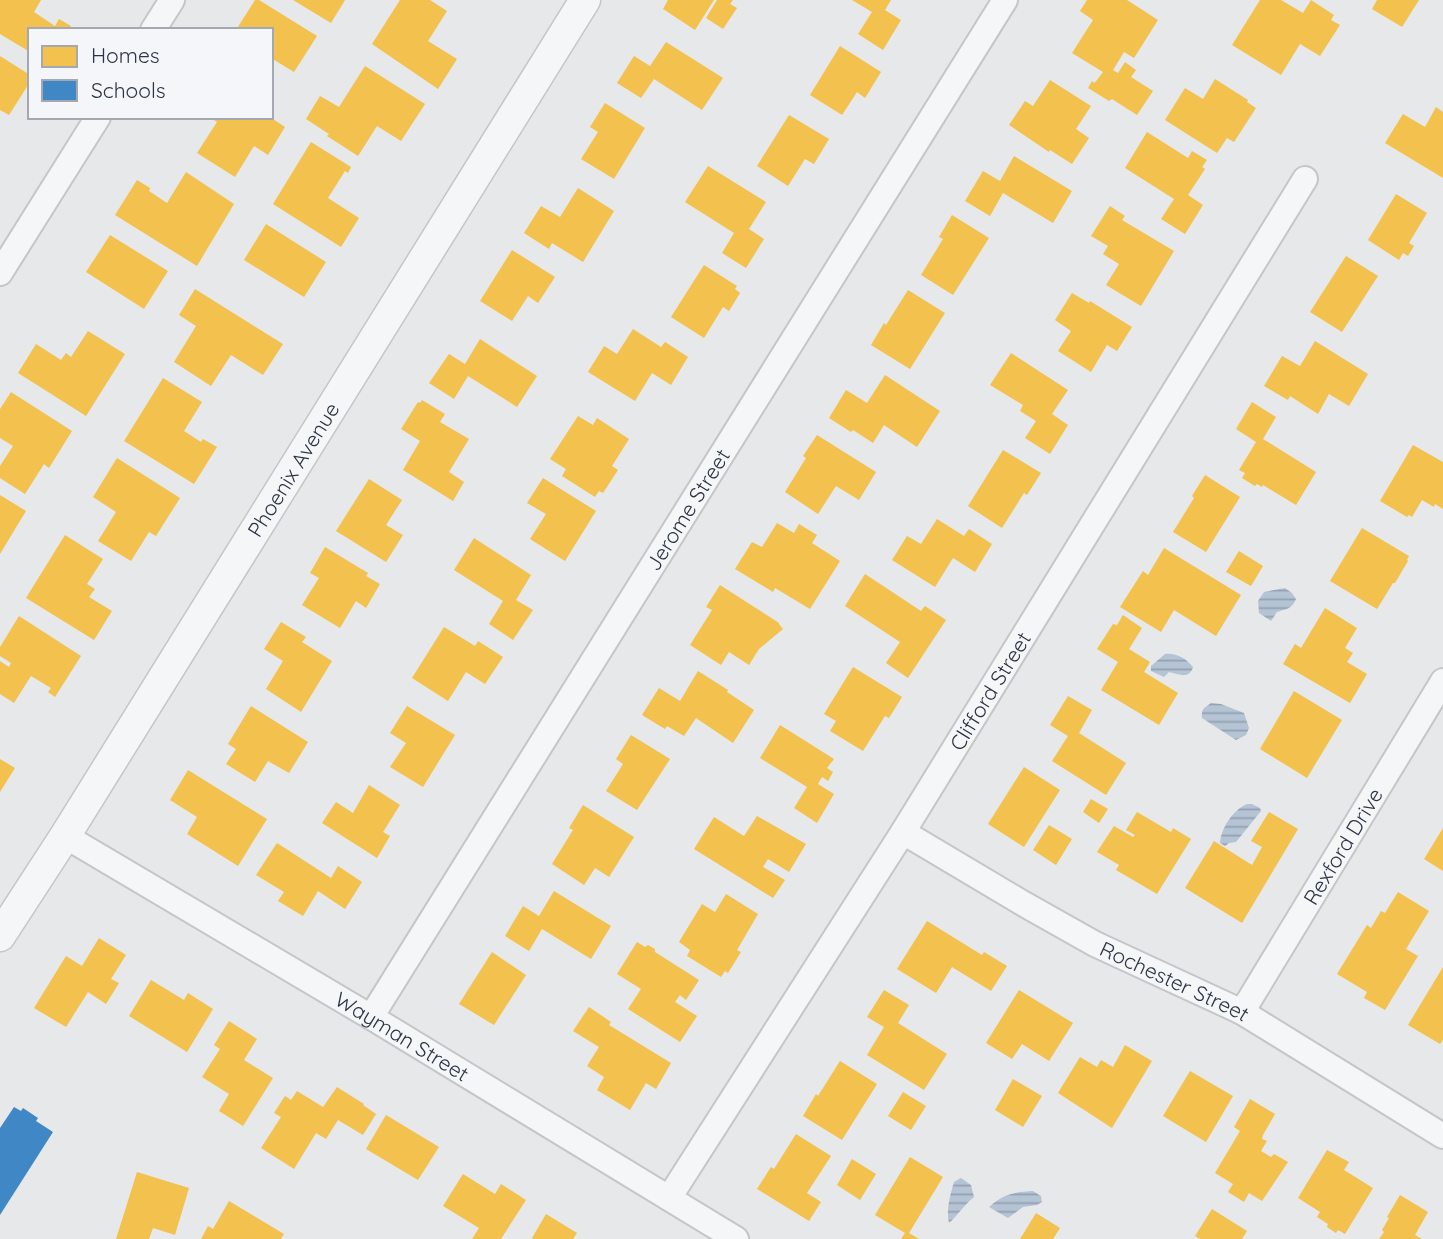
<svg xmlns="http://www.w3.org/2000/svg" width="1443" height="1239" font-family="Quicksand,sans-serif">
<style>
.water{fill:url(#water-rules)}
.homes{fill:#f2c14e}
.schools{fill:#3f88c5}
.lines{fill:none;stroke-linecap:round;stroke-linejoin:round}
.minor-casing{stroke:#c4c6c8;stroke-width:28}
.tertiary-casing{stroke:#c4c6c8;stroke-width:33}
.minor{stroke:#f5f6f7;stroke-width:24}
.tertiary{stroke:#f5f6f7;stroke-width:30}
.labels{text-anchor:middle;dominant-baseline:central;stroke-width:7;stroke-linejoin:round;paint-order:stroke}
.street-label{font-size:21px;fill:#2b3445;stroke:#f4f6f9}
</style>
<defs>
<pattern id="water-rules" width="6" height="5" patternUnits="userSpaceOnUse" patternTransform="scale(1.75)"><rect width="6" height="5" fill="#b4c4d5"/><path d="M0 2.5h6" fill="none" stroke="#93a0af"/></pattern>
</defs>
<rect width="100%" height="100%" fill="#e6e8ea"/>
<g class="water">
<path d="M1285 588 1292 593 1296 599C1292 609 1286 609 1277 612L1271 621 1259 613 1258 601 1264 592Z"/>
<path d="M1165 654C1177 653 1185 658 1193 667 1189 680 1179 674 1169 672L1164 677 1151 671V666Z"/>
<path d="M1211 703 1221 704 1244 713 1249 728 1246 735 1236 740 1202 718C1201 709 1204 708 1211 703Z"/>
<path d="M1247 804H1252L1260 808 1261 811 1236 842 1229 843 1225 846 1220 843C1221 828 1233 810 1247 804Z"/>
<path d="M961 1178 971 1185 974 1197C964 1205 958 1215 949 1223 946 1209 950 1196 954 1182Z"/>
<path d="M1033 1191 1041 1196 1042 1202 1037 1205 1023 1207 1008 1218 989 1207C1003 1194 1014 1192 1033 1191Z"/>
</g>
<g class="homes">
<polygon points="0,0 41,0 34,12 55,26 59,19 71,26 69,30 30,30 30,52 0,34"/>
<polygon points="255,0 259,0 317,36 294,72 271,58 271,30 236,30"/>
<polygon points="293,0 345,0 331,23"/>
<polygon points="400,0 430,0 447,11 428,41 457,59 438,89 372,44"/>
<polygon points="668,0 714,0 695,30 663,9"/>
<polygon points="717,0 733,0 730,4 737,8 723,29 706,18"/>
<polygon points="852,0 891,0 885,10 901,20 883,50 858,34 872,12"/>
<polygon points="1087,0 1127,0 1158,20 1134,58 1124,52 1113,70 1118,73 1125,62 1136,70 1131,77 1153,91 1137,115 1112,99 1109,101 1088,88 1092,81 1094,83 1097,80 1103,72 1072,53 1093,20 1080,11"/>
<polygon points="1260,0 1281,0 1303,13 1311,0 1334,15 1331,20 1340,25 1320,56 1300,44 1281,75 1232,45"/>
<polygon points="1377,0 1419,0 1402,27 1372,9"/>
<polygon points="666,42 723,78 702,110 654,79 641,98 617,83 634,56 650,66"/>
<polygon points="840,46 881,72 865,98 857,92 842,115 810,95"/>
<polygon points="0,56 30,75 30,82 9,115 0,110"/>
<polygon points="365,66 425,104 401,141 377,126 358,156 327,136 329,134 306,119 320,96 339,107"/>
<polygon points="1215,79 1248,100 1247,102 1256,108 1234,142 1227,138 1217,153 1165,120 1185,88 1203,99"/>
<polygon points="1050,80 1091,106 1076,129 1089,138 1072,164 1050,150 1049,152 1009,125 1025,101 1033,106"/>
<polygon points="605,103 645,128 614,179 581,159 598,132 590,127"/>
<polygon points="1436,107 1443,112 1443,178 1385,143 1403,114 1425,127"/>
<polygon points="789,115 829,139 814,164 805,159 788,186 757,166"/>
<polygon points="209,117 270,117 285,127 268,155 254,146 235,177 197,153 217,122"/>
<polygon points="1147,132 1188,158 1192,151 1207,160 1202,167 1205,169 1188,195 1203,205 1185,234 1161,219 1174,199 1125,168"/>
<polygon points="311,142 351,167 348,173 345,171 328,198 359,218 341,247 273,204"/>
<polygon points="1014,156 1072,191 1053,223 1003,193 990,216 965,201 983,171 1000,181"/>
<polygon points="708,166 766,202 749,229 764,239 746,268 722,253 734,233 685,202"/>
<polygon points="186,172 234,204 197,266 115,215 137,180 150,188 149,191 167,203"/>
<polygon points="578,188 614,211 583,262 552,243 549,249 524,233 541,206 560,217"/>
<polygon points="1396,194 1427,213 1409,243 1414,246 1408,256 1403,253 1399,260 1368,240"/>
<polygon points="1110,206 1125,216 1122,220 1174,251 1141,306 1106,285 1119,264 1103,254 1108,246 1091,236"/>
<polygon points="952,215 989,238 953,295 921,275 943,239 939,237"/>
<polygon points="266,224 326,262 304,297 244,260"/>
<polygon points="110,235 168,271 144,309 86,272"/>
<polygon points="512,250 555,277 538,303 528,296 512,321 480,301"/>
<polygon points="1346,256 1378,276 1342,332 1310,312"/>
<polygon points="704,265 737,286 735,289 740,293 729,311 723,307 704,338 671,317"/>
<polygon points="195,289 283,344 263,375 231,355 211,386 174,362 196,326 179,315"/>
<polygon points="908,290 945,313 910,369 871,345 884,323 886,325"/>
<polygon points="1072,293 1089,303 1090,301 1132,327 1117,351 1107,345 1091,372 1058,351 1071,331 1055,320"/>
<polygon points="633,329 661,347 665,342 688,357 671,385 652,373 635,401 588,372 604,346 617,354"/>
<polygon points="88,331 125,354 86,416 18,373 36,344 61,360 66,353 71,357"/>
<polygon points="480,339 537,376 517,407 468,376 454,399 429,383 449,354 465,364"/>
<polygon points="1315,341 1368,374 1349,406 1329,394 1318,414 1290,396 1288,400 1264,386 1282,356 1300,366"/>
<polygon points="1011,353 1068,390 1052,414 1068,425 1050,454 1025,438 1036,421 1020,411 1023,405 990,385"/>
<polygon points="885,375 940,411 917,447 884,425 873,443 853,430 851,432 829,418 846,390 867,403"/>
<polygon points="163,378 202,402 184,431 201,442 203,439 217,447 194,484 124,441"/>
<polygon points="11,392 72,431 49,468 44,464 25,494 0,478 0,466 13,446 0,438 0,409"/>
<polygon points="422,400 445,414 440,422 469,439 449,472 464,482 453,501 403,470 420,441 401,429 418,402 420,403"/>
<polygon points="1252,402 1276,417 1263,439 1316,472 1296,505 1263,485 1262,487 1257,484 1255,486 1242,478 1245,473 1239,470 1256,442 1236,429"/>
<polygon points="578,416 593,425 597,418 629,439 612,466 618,470 603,493 599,491 595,497 562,476 566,469 550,459"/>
<polygon points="817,435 876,472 859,500 836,486 818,514 785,492 806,458 803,456"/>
<polygon points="1413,445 1443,462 1443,509 1435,504 1434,507 1422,500 1412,517 1409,515 1407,517 1380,501"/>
<polygon points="1003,450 1041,473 1027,495 1024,493 1002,528 968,506"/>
<polygon points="117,458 180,498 156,536 149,532 131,561 98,541 116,512 93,497"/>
<polygon points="1205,475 1240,497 1206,552 1173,532 1194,498 1192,496"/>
<polygon points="543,478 596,511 565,561 530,539 546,514 527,503"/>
<polygon points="369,479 402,500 386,525 403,535 386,562 336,531"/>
<polygon points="0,495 26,511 0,554"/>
<polygon points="937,519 964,536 969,529 992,544 975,572 953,558 935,587 892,560 907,536 921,544"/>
<polygon points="777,523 794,533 799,524 817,535 812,543 840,561 810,609 775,588 773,592 735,569 752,542 762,547"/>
<polygon points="1362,528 1409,556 1407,560 1408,561 1395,583 1393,583 1377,609 1330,581"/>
<polygon points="65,535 103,559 87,584 95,589 89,597 112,611 94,640 26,598"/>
<polygon points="474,538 531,575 516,600 533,610 513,640 489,624 503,601 454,570"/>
<polygon points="325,547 368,573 366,576 380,584 366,608 356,601 340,628 302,605 319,578 310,573"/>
<polygon points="1164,548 1241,595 1216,636 1174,610 1161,632 1120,607 1143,571 1148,575"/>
<polygon points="1239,551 1263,566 1251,586 1226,572"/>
<polygon points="865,574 921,611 925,606 946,620 908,678 886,663 900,642 845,606"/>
<polygon points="720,585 779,623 779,624 783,629 759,649 749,665 729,652 721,665 690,645 712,610 706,607"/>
<polygon points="1325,608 1357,628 1345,648 1353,653 1347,662 1367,674 1350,703 1283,664 1295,644 1301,648"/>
<polygon points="1123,615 1142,628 1129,649 1150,662 1144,672 1178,693 1159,725 1101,690 1118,662 1097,649 1113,624 1117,625"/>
<polygon points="19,616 81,656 55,697 48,692 51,688 31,676 14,703 0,694 0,661 9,667 11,663 0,656 0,647"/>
<polygon points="281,622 306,637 302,642 332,661 301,712 266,689 283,661 264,649"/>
<polygon points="444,627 475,646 478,641 503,657 485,684 466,672 448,701 412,678"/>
<polygon points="853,667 902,697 889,718 885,716 863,751 830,731 836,721 824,714"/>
<polygon points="698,671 728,690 727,692 754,710 733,743 696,718 684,736 667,726 665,729 642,715 659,688 680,701"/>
<polygon points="1294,691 1342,720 1307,778 1260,749"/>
<polygon points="1068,696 1092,710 1079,733 1126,763 1106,795 1052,761 1068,736 1050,725"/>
<polygon points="251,706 308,742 289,773 268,761 255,782 226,764 236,749 228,744"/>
<polygon points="407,706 455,735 423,787 390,767 406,743 390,733"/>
<polygon points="780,725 834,759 827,768 833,772 828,781 822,777 818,784 834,794 817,823 794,808 807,787 760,758"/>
<polygon points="631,735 670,759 637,810 606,791 623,764 616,759"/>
<polygon points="0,759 15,768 0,792"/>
<polygon points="1024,767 1060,790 1024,847 988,824"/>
<polygon points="188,770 267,819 238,866 187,834 197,817 170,800"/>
<polygon points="369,785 400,805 383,832 390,836 377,858 322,823 336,802 353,813"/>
<polygon points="1091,799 1108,809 1099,823 1083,812"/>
<polygon points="583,805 634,837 609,877 595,868 584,885 552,864 573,830 569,828"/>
<polygon points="1137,812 1171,832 1173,828 1191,839 1157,894 1116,870 1119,865 1097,852 1114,826 1133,837 1135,835 1126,830"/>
<polygon points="1269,812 1298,829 1242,923 1185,888 1214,841 1252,865 1262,847 1251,841"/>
<polygon points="757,816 806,844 789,872 768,859 763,867 785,880 773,898 694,849 714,817 744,836"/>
<polygon points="1049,825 1072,839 1056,865 1033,850"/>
<polygon points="1443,828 1443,871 1424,859"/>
<polygon points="277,843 331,878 338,866 362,882 345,909 318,891 303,916 278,901 284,892 256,875"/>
<polygon points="554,891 611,926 591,959 542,929 529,951 505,936 523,906 539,916"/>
<polygon points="1398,892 1429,911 1406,949 1418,956 1385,1010 1364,998 1367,992 1337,974 1367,925 1371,928 1381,911 1385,913"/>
<polygon points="726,894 758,914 737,950 741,952 728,973 725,971 721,977 687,956 690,950 679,942 702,904 715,912"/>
<polygon points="927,921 982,955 984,952 1007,966 991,991 952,967 936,993 897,969"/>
<polygon points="99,938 126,955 111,979 119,983 106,1004 88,992 66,1027 34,1008 66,956 82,966"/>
<polygon points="637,942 645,947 648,945 655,949 655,952 699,980 686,1000 680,995 675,1002 697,1016 680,1042 628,1009 641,989 617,974"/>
<polygon points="492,952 526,975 494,1025 459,1004"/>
<polygon points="1443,967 1443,1040 1440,1044 1408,1025"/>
<polygon points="151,980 184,1000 188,993 213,1009 187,1052 129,1016"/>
<polygon points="884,990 909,1005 898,1023 947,1054 924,1090 867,1055 884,1027 867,1017"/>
<polygon points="1019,990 1073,1023 1049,1061 1022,1044 1012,1059 986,1043"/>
<polygon points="589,1007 611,1022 609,1025 671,1063 656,1089 646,1083 630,1110 597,1090 604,1077 587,1066 599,1047 573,1031"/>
<polygon points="229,1021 257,1039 244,1060 273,1078 243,1126 219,1111 229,1094 202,1077 220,1049 214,1045"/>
<polygon points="1125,1045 1152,1061 1112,1128 1058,1093 1080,1057 1097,1067 1101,1060 1113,1067"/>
<polygon points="840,1061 877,1084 842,1140 803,1116 816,1094 818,1096"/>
<polygon points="1190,1071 1233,1096 1206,1142 1163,1116"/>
<polygon points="1013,1079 1042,1096 1023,1127 995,1110"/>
<polygon points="337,1087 364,1104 363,1105 376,1114 363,1135 338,1120 326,1139 316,1133 294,1169 261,1148 281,1117 274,1113 285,1096 291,1100 297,1091 323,1107"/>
<polygon points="903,1092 926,1106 911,1130 888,1116"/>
<polygon points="1250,1099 1275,1114 1263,1135 1262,1139 1267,1141 1261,1151 1271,1157 1274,1154 1288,1162 1262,1201 1249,1193 1244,1202 1228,1192 1233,1184 1215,1173 1240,1131 1234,1127"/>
<polygon points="386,1115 439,1147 418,1180 366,1149"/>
<polygon points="796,1134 831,1156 807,1193 821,1202 809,1221 757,1189 771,1167 774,1169"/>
<polygon points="1327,1150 1349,1162 1344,1170 1373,1188 1345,1234 1338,1230 1336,1233 1327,1227 1328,1224 1317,1217 1320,1212 1298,1198"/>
<polygon points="910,1157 943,1177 909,1233 919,1239 901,1239 905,1233 875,1215"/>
<polygon points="852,1159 876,1174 860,1200 837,1185"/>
<polygon points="137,1172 189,1188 175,1235 153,1228 149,1239 116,1239"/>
<polygon points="463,1174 495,1194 501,1184 526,1200 501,1239 472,1239 479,1228 443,1206"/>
<polygon points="1400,1195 1428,1212 1415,1235 1422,1239 1379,1239 1384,1232 1382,1230 1389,1218 1387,1217"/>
<polygon points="229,1201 284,1234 281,1239 201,1239 208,1226 213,1229"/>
<polygon points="1212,1209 1247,1231 1242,1239 1200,1239 1195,1236"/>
<polygon points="1036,1213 1060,1228 1053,1239 1020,1239"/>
<polygon points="546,1214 577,1233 573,1239 534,1239 532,1238"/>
</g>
<polygon class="schools" points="14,1107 21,1111 23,1108 38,1118 36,1121 53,1132 0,1215 0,1128"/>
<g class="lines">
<defs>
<g id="minor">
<polyline points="153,30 172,0"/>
<polyline points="0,273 98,117"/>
<path id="s1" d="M903 832 1024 904 1095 944 1242 1012 1443 1136"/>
<path id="s2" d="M65 836 371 1017 736 1239"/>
<path id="s3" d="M1242 1012 1443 681"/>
<path id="s4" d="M371 1017 1005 0"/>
<path id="s5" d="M669 1198 903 832 1305 179"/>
</g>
<g id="tertiary">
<path id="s6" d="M0 936 65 836 585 0"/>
</g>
</defs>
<use href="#minor" class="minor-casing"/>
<use href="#tertiary" class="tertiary-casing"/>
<use href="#minor" class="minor"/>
<use href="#tertiary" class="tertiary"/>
</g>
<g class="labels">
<g class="street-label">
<text stroke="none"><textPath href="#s6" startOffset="551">Phoenix Avenue</textPath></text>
<text stroke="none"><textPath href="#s4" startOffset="598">Jerome Street</textPath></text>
<text stroke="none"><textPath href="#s5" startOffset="600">Clifford Street</textPath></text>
<text stroke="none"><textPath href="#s3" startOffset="194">Rexford Drive</textPath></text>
<text stroke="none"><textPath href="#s1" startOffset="310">Rochester Street</textPath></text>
<text stroke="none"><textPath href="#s2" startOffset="392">Wayman Street</textPath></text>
</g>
</g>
<rect x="28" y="28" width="245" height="91" fill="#f4f6f9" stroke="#a4a8b1" stroke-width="2"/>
<rect x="42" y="46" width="35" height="21" fill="#f2c14e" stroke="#a4a8b1" stroke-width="2"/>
<text x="91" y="63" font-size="21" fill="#2b3445">Homes</text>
<rect x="42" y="80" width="35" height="21" fill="#3f88c5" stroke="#a4a8b1" stroke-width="2"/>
<text x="91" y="98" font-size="21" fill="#2b3445">Schools</text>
</svg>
